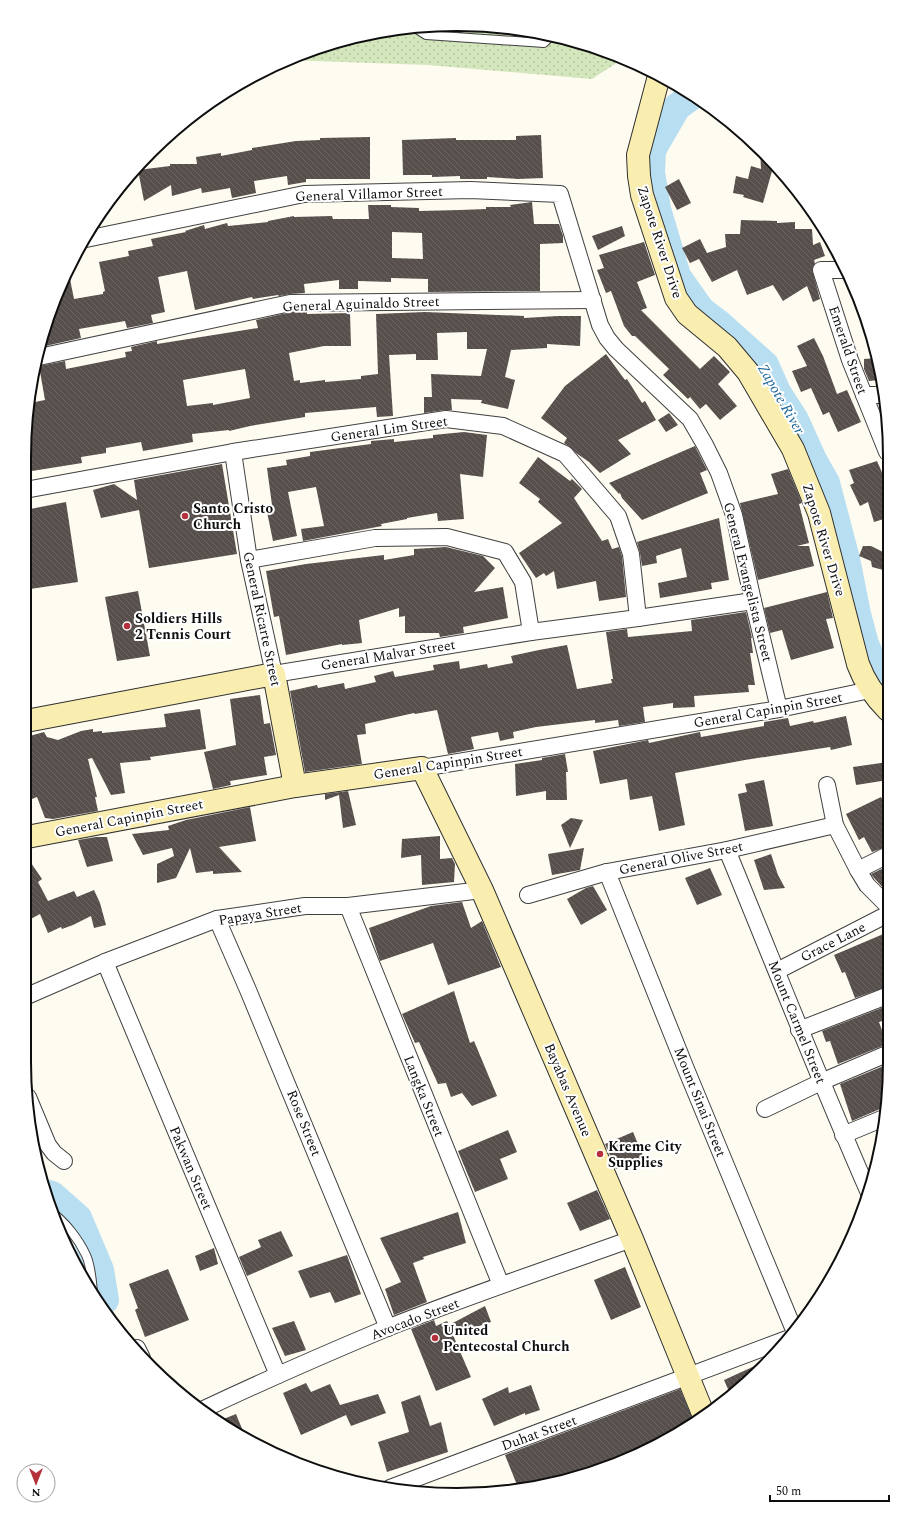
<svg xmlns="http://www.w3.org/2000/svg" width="914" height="1519" font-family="Spectral,serif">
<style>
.grass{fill:url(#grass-dots)}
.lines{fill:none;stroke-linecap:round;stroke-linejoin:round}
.river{stroke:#b8def2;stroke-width:28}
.building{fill:url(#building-back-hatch);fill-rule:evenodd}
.lane-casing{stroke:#414141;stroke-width:10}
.street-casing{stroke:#414141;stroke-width:18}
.secondary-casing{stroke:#303030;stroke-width:24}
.lane{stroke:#fff;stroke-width:8}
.street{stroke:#fff;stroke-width:16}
.secondary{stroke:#f9eeb0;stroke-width:22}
.poi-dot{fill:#b4303b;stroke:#fff;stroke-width:1.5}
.labels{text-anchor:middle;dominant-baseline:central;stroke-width:4;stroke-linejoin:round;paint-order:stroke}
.street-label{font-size:14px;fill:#0e0e0e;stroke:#fff}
.poi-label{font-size:14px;font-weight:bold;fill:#0e0e0e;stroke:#fff;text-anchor:start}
.water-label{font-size:15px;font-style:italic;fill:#206797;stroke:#fff}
.rim{fill:none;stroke:#0e0e0e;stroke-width:2}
</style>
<defs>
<pattern id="grass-dots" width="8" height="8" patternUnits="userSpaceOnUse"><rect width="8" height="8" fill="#d3e6bc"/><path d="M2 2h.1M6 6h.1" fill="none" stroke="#b4c4a0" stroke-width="1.8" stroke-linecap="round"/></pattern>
<pattern id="building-back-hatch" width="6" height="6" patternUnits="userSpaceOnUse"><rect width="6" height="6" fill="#564f4b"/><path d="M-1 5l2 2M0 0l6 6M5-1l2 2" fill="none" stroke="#696461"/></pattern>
</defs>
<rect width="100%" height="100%" fill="#fefbf0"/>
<polygon class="grass" points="457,24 542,32 624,58 592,79 428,65 287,60 373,32"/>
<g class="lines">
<g class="river">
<polyline points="693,95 677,107 652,150 651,172 657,209 677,276 701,310 718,323 765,365 777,392 795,420 813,460 826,483 846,559 857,614 865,644 878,675 887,692"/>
<polyline points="45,1193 52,1195 78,1218 100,1270 105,1300"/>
</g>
</g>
<g class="building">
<polygon points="541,135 543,178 518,179 487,177 487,179 460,179 460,176 432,177 432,175 403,175 402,140 456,138 456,140 516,140 516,136"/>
<polygon points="370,137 370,179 306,179 306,182 288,185 287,176 254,181 256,193 232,198 230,188 202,193 201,188 172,196 171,185 144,201 138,170 170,166 170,164 197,164 196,157 221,153 221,156 252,150 252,148 296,141 320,140 320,138"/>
<polygon points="760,148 774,164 763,203 743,197 744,195 733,193 736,176 748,179 751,166 761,169"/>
<polygon points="679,179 691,203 677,210 665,187"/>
<path d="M532 202 534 224H559L563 236V243L540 244V291L428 292V279L391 278V282L358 281V289H339V280L304 284 305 293 290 294 279 296 278 295 253 299 252 297 195 310 187 271 158 277 165 312 151 315 153 323 127 328 125 321 79 329 81 338 41 347 47 318 69 274 74 299 103 294V292L105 291 99 262 129 256 128 251 153 246 151 239 186 232 185 231 204 225 205 229 227 223 228 226 268 222V221L294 216V217L332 216 333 219H369L368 205H391V207L419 208V211L460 210 486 209V207H511L510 205ZM392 232 422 233 423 259 392 258Z"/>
<polygon points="741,220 777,221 777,223 795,222 795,229 812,229 813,245 820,242 825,256 814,260 815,263 812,269 820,299 813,302 807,286 783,301 773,285 747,295 737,270 712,282 699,259 690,263 682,248 700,239 707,253 726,247 725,234 740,234"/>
<polygon points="622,226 625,236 598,250 592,236"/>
<polygon points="644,242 655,275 637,282 647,308 641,310 700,369 714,356 730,372 718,384 737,406 720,420 706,404 700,409 690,397 688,399 663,375 669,369 635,336 632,336 624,326 611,291 606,293 597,270 604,268 599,255"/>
<path d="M291 312H307V314L350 313 351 346H324L289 353 294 381 300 380V383L325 380V382L361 379V376L378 374 376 314 425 312 524 316V318L558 316H581L580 346 547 344V348L511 350 505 377 515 380 508 409 481 403 482 400 451 399 452 410H445L424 413V397H432L431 374 481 376 487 349H467V332L437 333 438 360H416V354L389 355 393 416 377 417 376 407 305 413V417L250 426 229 431V430L192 434 193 442 143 451 141 442 106 448V453L81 457 82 463 32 471 30 462 25 463V428L30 403 45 400 39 366 65 361 66 369 126 357 125 352 132 351 131 347 157 341V344L258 328 256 320ZM245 369 250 398 213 405V403L187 406 183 380Z"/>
<polygon points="814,338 823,356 837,394 847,390 861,422 838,432 829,412 823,415 811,388 801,392 792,371 807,366 797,346"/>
<polygon points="606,354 625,380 627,379 642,403 645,401 656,420 618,440 631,454 600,473 589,462 576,453 569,446 564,443 567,438 541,418 565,386"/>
<polygon points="876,358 879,370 880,380 869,381 864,369 864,359"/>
<polygon points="669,413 678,425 666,432 658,420"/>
<polygon points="464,432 487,435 483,477 460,474 464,519 438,521 437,513 407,518 407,519 381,524 382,526 303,541 301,529 324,526 316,487 288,492 297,536 273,541 266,507 272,505 267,468 287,465 286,460 310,456 310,452 371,444 371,441 394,439 394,442 433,438 433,435"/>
<polygon points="695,446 707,470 700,473 708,493 642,520 622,498 620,493 619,494 609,483"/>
<polygon points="538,457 570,481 572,479 582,489 574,498 602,541 608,539 612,549 619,547 622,556 626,597 599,601 596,581 557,589 554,571 546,576 544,573 536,578 519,553 562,523 538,502 540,499 519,483"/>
<polygon points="877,461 887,484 887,518 874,522 868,502 860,506 850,485 854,483 849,470"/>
<polygon points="222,464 237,554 149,568 139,510 101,518 93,490 114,484 137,500 134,480"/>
<polygon points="788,469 802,503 799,504 809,543 797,546 809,546 814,566 758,580 740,503 778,494 771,474"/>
<polygon points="66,502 78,582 30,589 25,562 25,510"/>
<polygon points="719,518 729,580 711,583 712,589 660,598 658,583 687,577 681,548 656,556 657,563 642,566 640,553 637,542"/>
<polygon points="863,546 871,546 887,554 887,571 872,567 871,561 859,556"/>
<polygon points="446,547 483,556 495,568 474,592 503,587 508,618 463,627 464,633 440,637 439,633 405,633 405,616 399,617 399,608 359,620 362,643 342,645 342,644 286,655 279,616 274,617 266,571 306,564 384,555 384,560 414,555 414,549"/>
<polygon points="138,591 150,656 117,661 105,597"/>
<polygon points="827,592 833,618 826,619 834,648 791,660 782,630 770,633 764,608"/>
<polygon points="746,612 752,638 751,638 753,653 750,653 755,685 748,685 749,692 694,696 695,707 673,708 673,703 643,707 645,722 619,726 618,720 595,723 595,720 536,727 513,732 514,738 500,741 498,732 471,737 474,749 448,754 437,710 415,714 414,713 365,724 366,734 357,735 362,764 305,772 290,691 317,685 318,688 344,683 345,689 376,682 374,676 393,671 395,677 434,670 433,665 459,661 460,669 487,664 488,668 513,663 511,656 539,650 567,645 577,689 612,683 611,679 613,679 606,632 627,629 628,637 692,631 691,620"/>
<polygon points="260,695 264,724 270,723 276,755 264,757 267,775 230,781 231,785 213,789 204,752 236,745 230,699"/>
<polygon points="200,709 206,749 150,757 151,760 120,763 125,793 111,795 92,758 88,759 97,797 95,797 98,811 53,819 45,818 37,797 32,799 26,776 26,755 32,753 26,737 44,732 47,737 58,740 81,731 93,729 93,732 102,731 102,733 166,727 164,714"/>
<polygon points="846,716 852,745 831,750 830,747 745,760 675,773 685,825 659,831 652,796 630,800 627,779 600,784 593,751 648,740 649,743 700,732 701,737 764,726 764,722 788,718 790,726 813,721 814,723"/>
<polygon points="565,754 568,772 566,772 567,800 546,800 546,791 516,796 515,764 542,760 542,758"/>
<polygon points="888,762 888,780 856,785 853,767"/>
<polygon points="764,780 773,826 745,831 738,794 747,792 745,784"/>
<polygon points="348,791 356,825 343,828 339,795 325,800 325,794"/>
<polygon points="881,797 888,810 888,846 872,852 864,837 859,840 846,814"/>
<polygon points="250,807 256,841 219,847 242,872 213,874 213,871 196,873 190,848 176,878 157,883 157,864 174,856 172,848 143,855 132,834 169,830 168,826 186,820"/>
<polygon points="571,818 583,820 570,848 561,825"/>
<polygon points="440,836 440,859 452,858 455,864 454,882 422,885 421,855 401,858 402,839"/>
<polygon points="96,837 107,837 113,861 87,867 78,840"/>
<polygon points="584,848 580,870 552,875 548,854"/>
<polygon points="771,854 778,875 785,888 764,890 754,860"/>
<polygon points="27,857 42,879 38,882 48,901 74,891 77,897 94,890 100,903 106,925 94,928 91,916 73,925 62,929 61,927 48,933 40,914 27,921"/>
<polygon points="888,866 888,893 875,879 871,874"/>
<polygon points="710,868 722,895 697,905 685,878"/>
<polygon points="593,886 607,910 581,925 567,899 586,888"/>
<polygon points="462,902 471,928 482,921 501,967 448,985 433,943 380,961 369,928 431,906"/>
<polygon points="888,932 889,986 855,998 845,972 842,973 834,955"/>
<polygon points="454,991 470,1043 474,1041 497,1096 472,1106 462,1093 451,1097 446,1083 438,1084 419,1042 415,1043 402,1014"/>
<polygon points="889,1005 889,1019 879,1022 887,1044 838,1064 830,1041 826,1042 822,1031"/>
<polygon points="886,1065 889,1077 889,1091 885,1109 880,1109 852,1121 840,1084"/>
<polygon points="508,1130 517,1152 500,1159 508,1179 475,1192 458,1151"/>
<polygon points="633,1132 644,1158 616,1169 605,1144"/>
<polygon points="597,1190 610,1219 580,1231 567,1203"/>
<polygon points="458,1212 466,1243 423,1257 424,1259 413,1263 427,1302 394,1315 385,1289 401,1282 380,1238"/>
<polygon points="281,1231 293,1256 247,1276 239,1257 261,1247 258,1240"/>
<polygon points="214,1248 218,1264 200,1271 195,1256"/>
<polygon points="347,1255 361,1294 335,1303 330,1292 310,1298 298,1271"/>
<polygon points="625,1267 641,1307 611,1320 594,1280"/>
<polygon points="168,1269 189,1320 145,1337 135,1310 138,1308 129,1284"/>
<polygon points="485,1306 491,1322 453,1335 471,1377 436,1391 411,1329 434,1320 436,1326 447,1321 449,1325"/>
<polygon points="294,1321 306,1350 285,1356 272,1328"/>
<polygon points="768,1360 769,1361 763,1368 731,1396 724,1380"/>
<polygon points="306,1383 311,1392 330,1384 340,1405 378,1394 386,1413 351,1426 346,1415 301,1435 283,1393"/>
<polygon points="531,1385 540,1410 525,1415 525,1413 494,1426 482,1399 508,1387 509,1393"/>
<polygon points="680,1389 694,1422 649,1450 596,1472 519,1490 505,1455"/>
<polygon points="420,1395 430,1426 441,1422 448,1452 387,1472 378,1442 409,1432 401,1402"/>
<polygon points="236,1414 245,1436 216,1422"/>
</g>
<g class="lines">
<defs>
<g id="lane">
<polyline points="433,26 460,28 470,25"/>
<polyline points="415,28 426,35 544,43 552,35"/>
<path d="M51 1212C65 1221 79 1240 86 1255 91 1266 92 1281 93 1292"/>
</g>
<g id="street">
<polyline points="86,239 304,194 470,190 560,194 600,325 607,338 616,349 690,419 705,445 719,473 734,515 753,601 779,709"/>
<polyline points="845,270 821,270 850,360 887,452"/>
<polyline points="39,357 290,303 593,300"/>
<polyline points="864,395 885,395"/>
<polyline points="233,452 249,560 274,674 531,632 638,618 753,601"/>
<polyline points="25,490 233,452 446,419 503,426 565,454 618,516 631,554 638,618"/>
<polyline points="249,560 375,538 447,537 505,552 523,582 531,632"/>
<polyline points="422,768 779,709 870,690"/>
<polyline points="827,785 835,825 858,870 867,885 888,906"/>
<path d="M727 850C774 964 819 1079 869 1193"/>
<polyline points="858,870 888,855"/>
<polyline points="607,872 686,1069 794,1330"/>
<polyline points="528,895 607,872 727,850 835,825"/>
<polyline points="348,906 501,1285"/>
<polyline points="217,919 248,990 388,1328"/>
<polyline points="105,962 278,1375"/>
<polyline points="777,971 888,914"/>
<polyline points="27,996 105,962 217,919 305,906 348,906 482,890"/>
<polyline points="799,1030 889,995"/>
<polyline points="28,1097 48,1145 54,1153 64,1161"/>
<polyline points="765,1109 821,1082 889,1053"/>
<polyline points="843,1135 884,1118"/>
<polyline points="137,1348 142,1358"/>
<path d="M202 1410C263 1381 325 1354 387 1328 468 1296 550 1268 632 1239"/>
<polyline points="390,1488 787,1339"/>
</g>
<g id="secondary">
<path d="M659 76 638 155 639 176 642 195 676 298 687 314 727 347 748 372 793 449 819 513 858 664C865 683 874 696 888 710"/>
<polyline points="26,721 274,674 295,786"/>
<polyline points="27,837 295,786 422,768 482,890 632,1239 704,1416"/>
</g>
</defs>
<use href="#lane" class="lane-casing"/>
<use href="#street" class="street-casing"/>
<use href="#secondary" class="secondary-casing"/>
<use href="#lane" class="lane"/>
<use href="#street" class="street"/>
<use href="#secondary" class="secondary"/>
</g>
<g class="poi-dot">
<circle cx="185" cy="516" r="4"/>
<circle cx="127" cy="626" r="4"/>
<circle cx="600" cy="1154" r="4"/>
<circle cx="435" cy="1338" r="4"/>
</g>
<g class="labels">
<g class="street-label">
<text transform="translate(369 194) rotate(-2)">General Villamor Street</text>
<text transform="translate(660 242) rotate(72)">Zapote River Drive</text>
<text transform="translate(361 304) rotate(-2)">General Aguinaldo Street</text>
<text transform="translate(848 350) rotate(71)">Emerald Street</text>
<text transform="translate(389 429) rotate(-8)">General Lim Street</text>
<text transform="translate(824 540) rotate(73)">Zapote River Drive</text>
<text transform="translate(748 582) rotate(76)">General Evangelista Street</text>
<text transform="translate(262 619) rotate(78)">General Ricarte Street</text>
<text transform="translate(388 655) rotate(-9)">General Malvar Street</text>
<text transform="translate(768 710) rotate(-10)">General Capinpin Street</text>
<text transform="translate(448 763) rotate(-9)">General Capinpin Street</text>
<text transform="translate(129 818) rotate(-11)">General Capinpin Street</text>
<text transform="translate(681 858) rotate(-11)">General Olive Street</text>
<text transform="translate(260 914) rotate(-9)">Papaya Street</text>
<text transform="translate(833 942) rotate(-27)">Grace Lane</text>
<text transform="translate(797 1022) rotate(68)">Mount Carmel Street</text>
<text transform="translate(568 1090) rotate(67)">Bayabas Avenue</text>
<text transform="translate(424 1096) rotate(68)">Langka Street</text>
<text transform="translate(700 1102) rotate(68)">Mount Sinai Street</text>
<text transform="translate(304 1123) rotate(68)">Rose Street</text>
<text transform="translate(191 1168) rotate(67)">Pakwan Street</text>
<text transform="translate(415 1319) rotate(-21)">Avocado Street</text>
<text transform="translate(539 1433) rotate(-20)">Duhat Street</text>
</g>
<g class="poi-label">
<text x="193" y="508">Santo Cristo<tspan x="193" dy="16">Church</tspan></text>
<text x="135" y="618">Soldiers Hills<tspan x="135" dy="16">2 Tennis Court</tspan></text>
<text x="608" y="1146">Kreme City<tspan x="608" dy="16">Supplies</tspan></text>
<text x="443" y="1330">United<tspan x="443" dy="16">Pentecostal Church</tspan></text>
</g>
<g class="water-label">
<text transform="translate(781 399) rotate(60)">Zapote River</text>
</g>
</g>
<path d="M0 0H914V1519H0ZM457 31H457A426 426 0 0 1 883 457V1062A426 426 0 0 1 457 1488H457A426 426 0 0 1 31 1062V457A426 426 0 0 1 457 31Z" fill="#fff" fill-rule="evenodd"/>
<path class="rim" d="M457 31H457A426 426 0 0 1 883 457V1062A426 426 0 0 1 457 1488H457A426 426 0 0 1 31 1062V457A426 426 0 0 1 457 31Z"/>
<g transform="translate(36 1483) rotate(180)"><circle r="19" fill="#ffffff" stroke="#9f9f9f"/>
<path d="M0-3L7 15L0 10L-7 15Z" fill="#b4303b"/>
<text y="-6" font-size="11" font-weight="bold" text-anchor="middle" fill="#0e0e0e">N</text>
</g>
<path d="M770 1495v6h119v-6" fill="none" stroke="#0e0e0e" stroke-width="2"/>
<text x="776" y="1495" font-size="12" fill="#0e0e0e" stroke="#ffffff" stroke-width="3" paint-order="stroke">50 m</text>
</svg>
